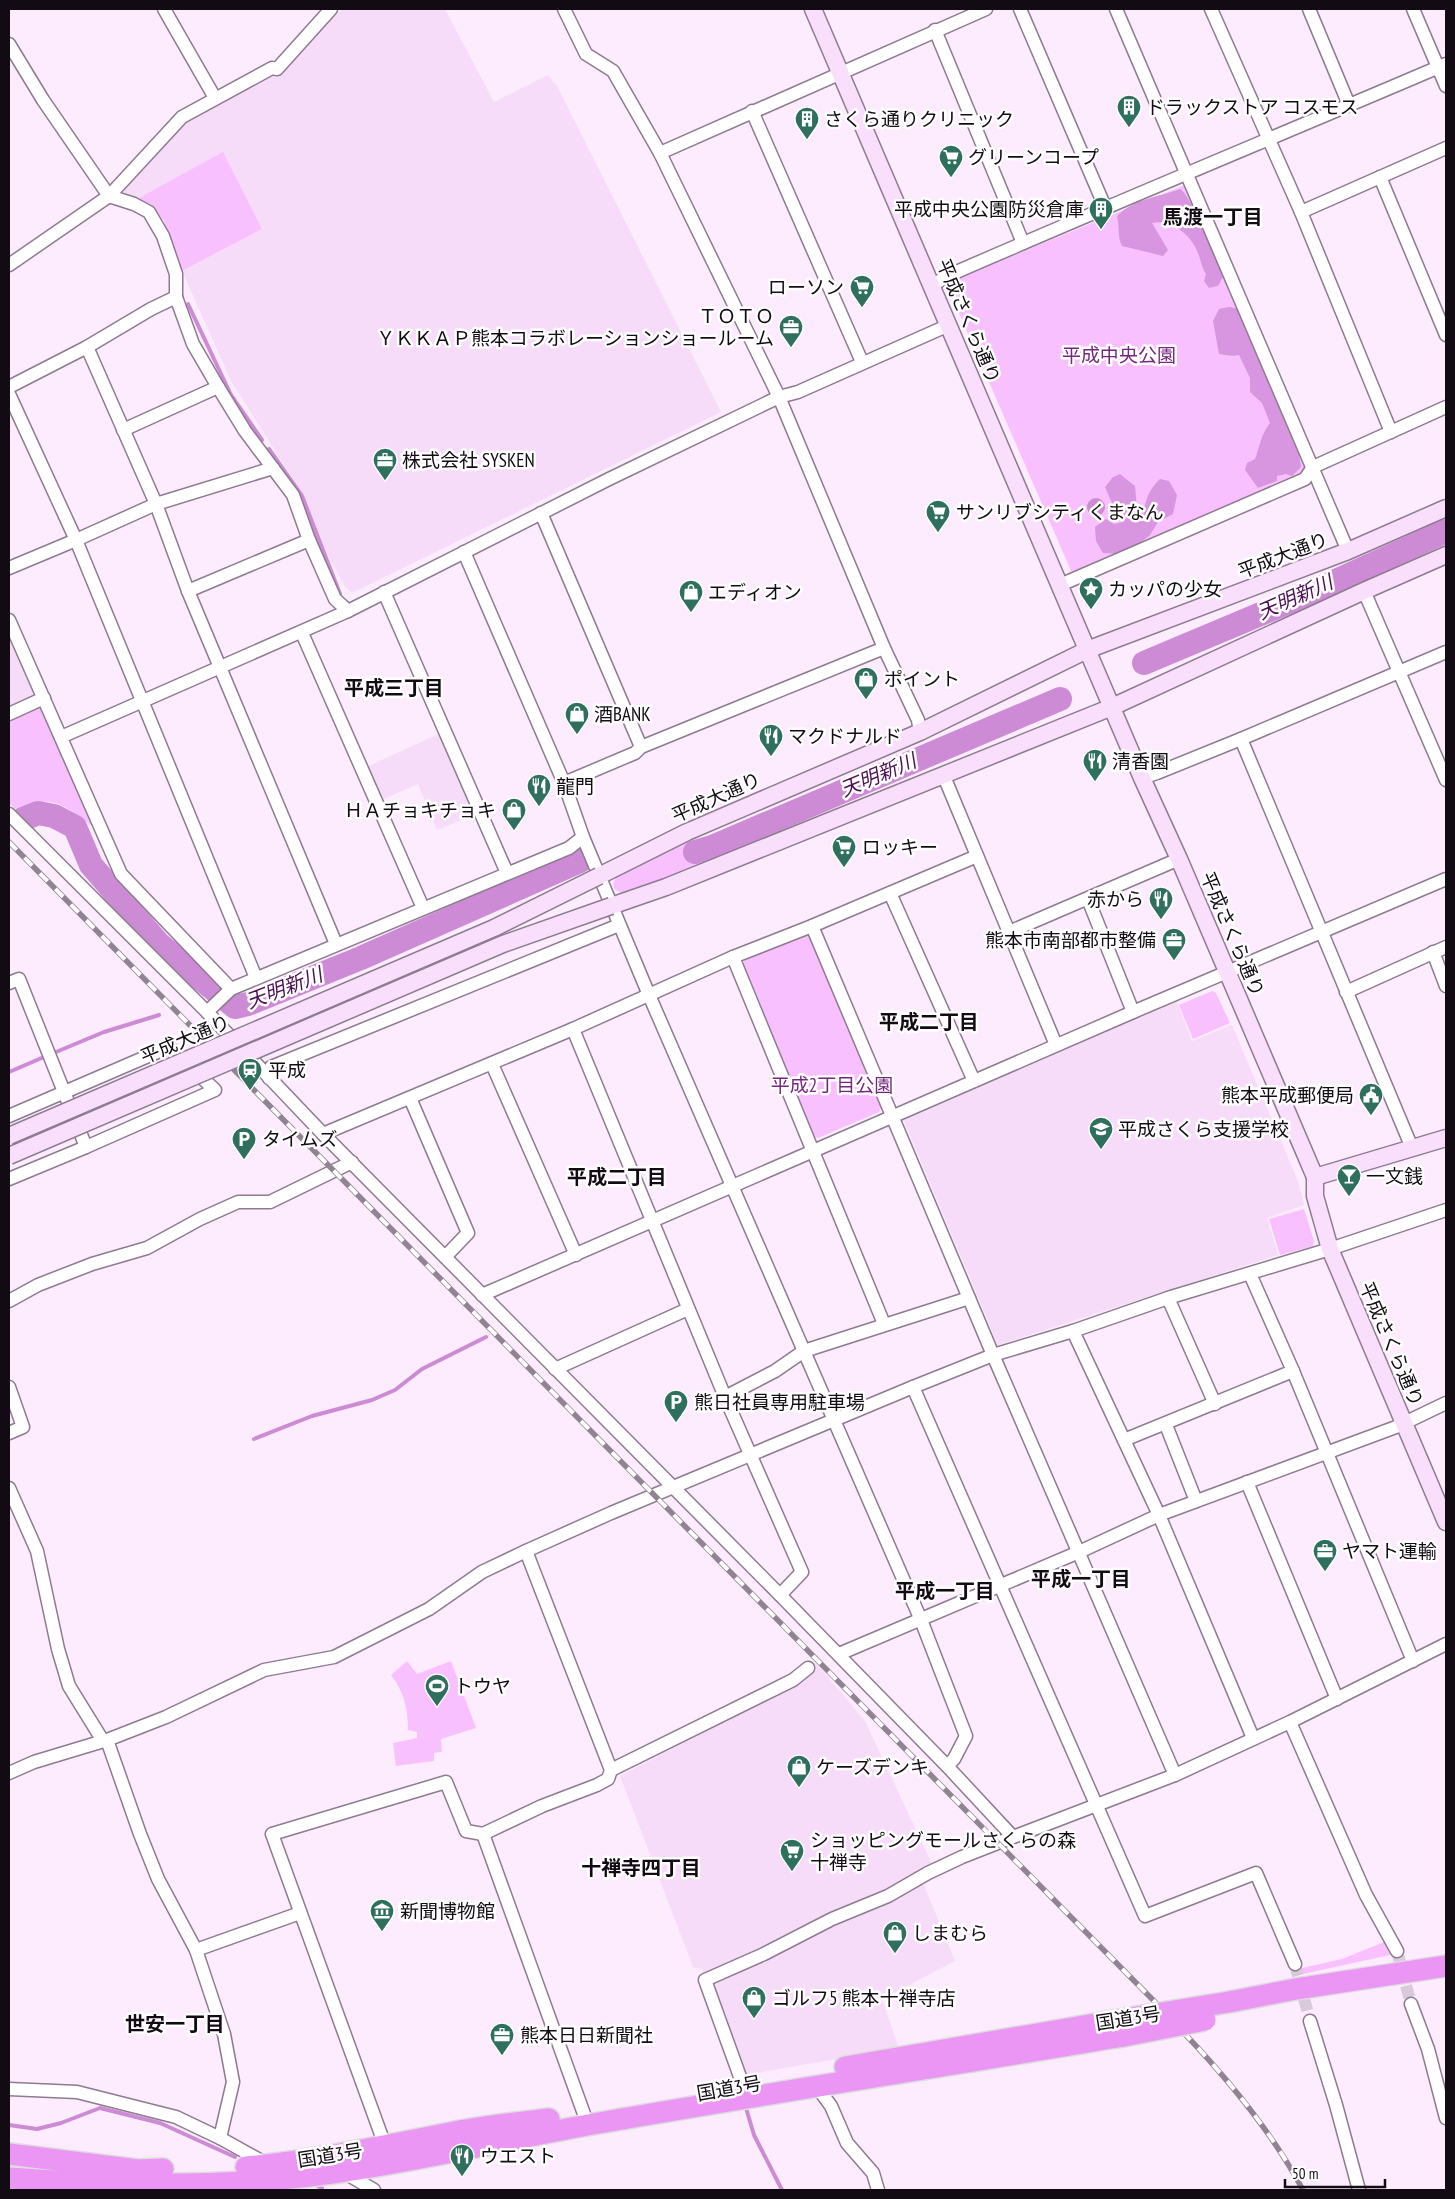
<svg xmlns="http://www.w3.org/2000/svg" width="1455" height="2199" font-family="'PT Sans Narrow','Noto Sans JP',sans-serif">
<style>
.built{fill:#f6dcf9}
.green{fill:#f9c0ff}
.forest{fill:#d895e0}
.water{fill:#cd8bd5}
.lines{fill:none;stroke-linecap:round;stroke-linejoin:round}
.stream{stroke:#cd8bd5;stroke-width:4}
.river{stroke:#cd8bd5;stroke-width:24}
.street-tunnel{stroke:#d9cadb;stroke-width:12;stroke-dasharray:12 6;stroke-linecap:butt}
.street-casing{stroke:#8d7b8f;stroke-width:15}
.secondary-casing{stroke:#8d7b8f;stroke-width:19}
.highway-casing{stroke:#deddde;stroke-width:24}
.street{stroke:#fff;stroke-width:12}
.secondary{stroke:#f9dffc;stroke-width:16}
.highway{stroke:#eb95f5;stroke-width:21}
.rail-casing{stroke:#908492;stroke-width:5.5}
.rail{stroke:#fff;stroke-width:4;stroke-dasharray:11;stroke-linecap:butt}
.secondary-bridge-casing{stroke:#8d7b8f;stroke-width:19;stroke-linecap:butt}
.highway-bridge-casing{stroke:#deddde;stroke-width:24;stroke-linecap:butt}
.secondary-bridge{stroke:#f9dffc;stroke-width:16}
.highway-bridge{stroke:#eb95f5;stroke-width:21}
.labels{text-anchor:middle;dominant-baseline:central;stroke-width:5;stroke-linejoin:round;paint-order:stroke}
.poi-label{font-size:19px;fill:#120b13;stroke:#fff;text-anchor:start}
.street-label{font-size:19px;fill:#120b13;stroke:#fff}
.park-label{font-size:19px;fill:#75267f;stroke:#fff}
.neighbourhood-label{font-size:20px;font-weight:bold;fill:#120b13;stroke:#fff}
.water-label{font-size:20px;font-style:italic;fill:#4c0f54;stroke:#fff}
</style>
<rect width="100%" height="100%" fill="#fcecfe"/>
<g class="built">
<polygon points="343,9 445,9 494,102 548,75 557,86 721,412 352,593 345,587 325,549 303,495 231,381 182,271 262,229 223,153 137,199 124,194 125,187 186,122 295,49"/>
<polygon points="9,636 34,695 31,701 9,710"/>
<polygon points="445,731 480,812 437,830 418,784 377,802 362,769"/>
<polygon points="1176,1000 1192,1041 1232,1025 1298,1181 1304,1205 1267,1218 1278,1255 998,1345 903,1119"/>
<polygon points="816,1663 865,1721 932,1864 922,1880 955,1961 882,1999 899,2048 745,2075 702,1969 693,1967 620,1776 791,1686"/>
</g>
<g class="green">
<polygon points="223,152 262,229 182,271 164,221 151,204 137,199"/>
<polygon points="1185,185 1309,469 1072,573 946,283"/>
<path d="M40 705 92 826C59 802 55 795 15 809L9 803V719Z"/>
<polygon points="690,839 701,865 624,894 614,889 613,884 617,875"/>
<polygon points="804,934 810,937 882,1107 879,1112 818,1138 813,1136 741,967 745,960"/>
<polygon points="1212,991 1216,993 1230,1023 1193,1039 1179,1005"/>
<polygon points="1304,1209 1314,1241 1313,1246 1280,1255 1269,1219"/>
<path d="M407 1661 417 1674 451 1661 476 1728 441 1739 442 1752 434 1753V1761L396 1766 393 1743 417 1738V1732L408 1730C408 1708 404 1692 391 1675Z"/>
<polygon points="1384,1942 1390,1955 1303,1974 1302,1968 1342,1959"/>
</g>
<g class="forest">
<path d="M1180 189C1190 193 1218 263 1223 277L1218 286 1209 288 1204 281 1206 274C1201 267 1201 259 1197 251 1190 234 1171 219 1152 223L1168 250 1163 256 1122 246C1117 236 1120 227 1117 216 1133 199 1159 197 1180 189Z"/>
<path d="M1229 307 1241 309 1297 441 1301 467 1292 476 1286 474 1277 476V481L1258 488 1245 470 1247 463 1255 459C1260 446 1261 434 1270 423L1262 403 1250 392V378L1239 355 1233 356 1219 354 1213 321 1219 309Z"/>
<path d="M1120 474 1135 486 1138 519C1149 504 1143 495 1160 479L1169 481 1177 495 1173 514 1158 522 1150 535 1133 549 1118 554 1103 553 1096 541 1095 527 1106 519 1114 524 1123 522 1124 514 1112 503 1105 487 1113 477Z"/>
</g>
<circle class="water" cx="1096" cy="507" r="9"/>
<g class="lines">
<g class="stream">
<polyline points="188,304 231,395 262,440"/>
<polyline points="269,449 302,496 340,594"/>
<polyline points="56,1052 104,1032 159,1015"/>
<polyline points="9,1072 44,1057"/>
<polyline points="254,1439 312,1416 372,1400 395,1390 422,1369 486,1337"/>
<polyline points="746,2108 754,2135 782,2190"/>
<polyline points="9,2125 37,2129 61,2123 100,2108 160,2123 235,2157"/>
<polyline points="316,2185 322,2188"/>
</g>
<g class="river">
<polyline points="1144,663 1294,600 1446,531"/>
<polyline points="23,819 38,813 54,816 75,827 91,865 159,944 235,1007 248,1004 361,958 580,861"/>
<polyline points="695,852 712,847 1060,699"/>
</g>
<g class="street-tunnel">
<polyline points="1397,1951 1411,2004"/>
<polyline points="1295,1964 1310,2021"/>
</g>
<defs>
<g id="street">
<polyline points="164,9 215,98"/>
<polyline points="564,9 586,54 613,71 660,153 779,397 884,648 918,720 920,732"/>
<polyline points="1020,9 1105,207"/>
<polyline points="1116,9 1348,551"/>
<polyline points="1211,9 1301,212 1391,432"/>
<polyline points="1309,9 1349,105"/>
<polyline points="1413,9 1446,86"/>
<polyline points="935,30 1023,243"/>
<polyline points="9,44 43,100 109,196 134,204 149,212 163,236 176,274 176,297"/>
<polyline points="752,111 862,362"/>
<polyline points="660,153 986,9"/>
<polyline points="1380,177 1446,335"/>
<polyline points="1301,212 1446,148"/>
<polyline points="9,265 109,196 182,117 272,68 277,69 331,9"/>
<path d="M932 285 954 273C1117 202 1282 134 1446 64"/>
<polyline points="87,347 156,504 188,591 336,944"/>
<polyline points="9,387 87,347 151,309 176,297 193,344 218,387 245,431 293,495 309,540 335,599 348,611 609,479 779,397 798,392 949,325"/>
<polyline points="9,394 76,540 256,978"/>
<polyline points="123,430 218,387"/>
<polyline points="541,513 641,747"/>
<polyline points="464,552 564,783 583,837 649,995 921,1620 966,1736 954,1759 947,1766"/>
<polyline points="9,568 76,540 156,504 273,468"/>
<polyline points="1060,585 1305,479 1313,467 1446,407"/>
<polyline points="188,591 309,540"/>
<polyline points="1364,591 1446,780"/>
<polyline points="384,592 507,873"/>
<polyline points="9,620 121,874 231,989"/>
<polyline points="302,633 423,908"/>
<polyline points="9,714 44,698"/>
<polyline points="61,737 348,611"/>
<polyline points="1241,739 1412,1148"/>
<polyline points="943,774 1056,1045"/>
<polyline points="1142,778 1157,773 1241,739 1446,652"/>
<polyline points="564,783 635,753 641,747 884,648"/>
<polyline points="9,814 207,1012 323,1134 780,1595 947,1766 1013,1837 1175,1775 1290,1722 1446,1644"/>
<polyline points="890,893 974,1081"/>
<polyline points="1088,899 1133,1012"/>
<polyline points="812,926 993,1355 1175,1775"/>
<polyline points="1009,932 1179,859"/>
<polyline points="1433,952 1446,986"/>
<polyline points="733,957 884,1324"/>
<polyline points="9,983 19,979 86,1147"/>
<polyline points="1346,992 1446,947"/>
<polyline points="207,1012 231,989 569,848 583,837"/>
<polyline points="573,1029 725,1397 802,1572 780,1595"/>
<polyline points="492,1064 576,1255"/>
<polyline points="269,1078 271,1067 619,925"/>
<polyline points="410,1098 468,1233 445,1257"/>
<polyline points="9,1116 169,1047 215,1090 86,1147 9,1179"/>
<polyline points="323,1134 573,1029 733,957 812,926 977,856"/>
<polyline points="1250,1274 1293,1371 1413,1661"/>
<polyline points="482,1295 1133,1012 1446,879"/>
<polyline points="1168,1298 1215,1404"/>
<polyline points="9,1301 38,1285 92,1264 147,1248 200,1219 238,1202 270,1202 352,1162"/>
<polyline points="1073,1331 1159,1515 1253,1738"/>
<polyline points="555,1369 688,1309"/>
<polyline points="9,1387 23,1427 9,1433"/>
<polyline points="913,1387 1145,1916 1256,1873 1295,1964"/>
<polyline points="725,1397 775,1371 804,1351 969,1298"/>
<polyline points="1166,1425 1196,1501"/>
<polyline points="1124,1440 1293,1371"/>
<polyline points="1247,1482 1337,1699"/>
<polyline points="9,1488 37,1551 58,1649 69,1686 103,1741"/>
<polyline points="526,1551 611,1770 608,1779 597,1785 542,1806 483,1834 584,2114"/>
<polyline points="839,1654 1079,1552 1159,1515 1396,1427 1446,1403"/>
<polyline points="1290,1722 1366,1895 1397,1951"/>
<polyline points="611,1770 793,1680 808,1668"/>
<polyline points="9,1773 34,1762 107,1740"/>
<polyline points="196,1950 300,1913"/>
<polyline points="1411,2004 1428,2049 1446,2118"/>
<polyline points="1310,2021 1336,2105 1359,2190"/>
<polyline points="743,2085 705,1980 764,1954 832,1919 888,1896 928,1873 962,1857 1013,1837"/>
<polyline points="817,2087 831,2106 847,2143 873,2173 878,2190"/>
<polyline points="9,2089 77,2092 176,2117 220,2138 265,2163"/>
<polyline points="220,2138 233,2082 224,2034 196,1950 158,1879 140,1834 107,1740 166,1717 264,1670 334,1657 429,1609 482,1572 526,1551 611,1513 913,1387 993,1355 1073,1331 1171,1297 1330,1249 1446,1210"/>
<polyline points="387,2151 272,1834 446,1782 466,1831 483,1834"/>
<polyline points="342,2171 374,2190"/>
</g>
<g id="secondary">
<polyline points="813,9 1142,778 1179,859 1315,1177 1315,1196 1330,1249 1446,1522"/>
<polyline points="599,876 687,832 920,732 1087,650 1348,551 1446,508"/>
<polyline points="611,906 666,887 1112,707 1364,591 1446,555"/>
<polyline points="1315,1177 1446,1138"/>
</g>
<g id="highway">
<polyline points="1229,2002 1296,1989 1446,1966"/>
<polyline points="845,2067 1118,2020"/>
<polyline points="9,2154 138,2170 163,2169"/>
<path d="M246 2167C314 2161 382 2146 450 2133 482 2126 516 2123 549 2119"/>
<path d="M9 2178C114 2186 221 2188 325 2174 415 2162 504 2140 593 2124 769 2093 947 2066 1124 2036"/>
</g>
</defs>
<use href="#street" class="street-casing"/>
<use href="#secondary" class="secondary-casing"/>
<use href="#highway" class="highway-casing"/>
<use href="#street" class="street"/>
<use href="#secondary" class="secondary"/>
<use href="#highway" class="highway"/>
<defs>
<g id="rail">
<polyline points="9,842 1156,2003"/>
<path d="M1183 2032C1228 2079 1272 2132 1303 2190"/>
</g>
</defs>
<use href="#rail" class="rail-casing"/>
<use href="#rail" class="rail"/>
<defs>
<g id="secondary-bridge">
<polyline points="9,1136 494,928 599,876"/>
<polyline points="9,1156 503,944 611,906"/>
</g>
<g id="highway-bridge">
<polyline points="1118,2020 1229,2002"/>
<polyline points="1124,2036 1205,2020"/>
</g>
</defs>
<use href="#secondary-bridge" class="secondary-bridge-casing"/>
<use href="#highway-bridge" class="highway-bridge-casing"/>
<use href="#secondary-bridge" class="secondary-bridge"/>
<use href="#highway-bridge" class="highway-bridge"/>
</g>
<defs>
<symbol id="building-pin" viewBox="-11 -11 22 30"><path d="M0 17L-7.5 6A9.5 9.5 0 1 1 7.5 6Z" fill="#2f6f5e" stroke="#fff"/><path d="M-4-6H4V6H1V3H-1V6H-4ZM-2.5-4.3h1.7v1.8h-1.7ZM.8-4.3h1.7v1.8H.8ZM-2.5-1h1.7V.8h-1.7ZM.8-1h1.7V.8H.8Z" fill="#fff"/></symbol>
<symbol id="supermarket-pin" viewBox="-11 -11 22 30"><path d="M0 17L-7.5 6A9.5 9.5 0 1 1 7.5 6Z" fill="#2f6f5e" stroke="#fff"/><path d="M-6-5.5h2.5l.6 2H6L4.5 2H-2.5L-4.4-4H-6ZM-1.5 3.2a1.3 1.3 0 1 0 .1 0ZM3 3.2a1.3 1.3 0 1 0 .1 0Z" fill="#fff"/></symbol>
<symbol id="office-pin" viewBox="-11 -11 22 30"><path d="M0 17L-7.5 6A9.5 9.5 0 1 1 7.5 6Z" fill="#2f6f5e" stroke="#fff"/><path d="M-6-3h4V-5.5h4V-3h4V5H-6ZM-1-4.5V-3h2v-1.5ZM-6 0V1H6V0Z" fill="#fff"/></symbol>
<symbol id="sight-pin" viewBox="-11 -11 22 30"><path d="M0 17L-7.5 6A9.5 9.5 0 1 1 7.5 6Z" fill="#2f6f5e" stroke="#fff"/><path d="M0-6L1.8-2.2L6-1.7L2.9 1.2L3.7 5.4L0 3.3L-3.7 5.4L-2.9 1.2L-6-1.7L-1.8-2.2Z" fill="#fff"/></symbol>
<symbol id="shop-pin" viewBox="-11 -11 22 30"><path d="M0 17L-7.5 6A9.5 9.5 0 1 1 7.5 6Z" fill="#2f6f5e" stroke="#fff"/><path d="M-5-2.5h2.3a2.7 3.5 0 0 1 5.4 0H5L5.5 6h-11ZM-1.5-2.5h3a1.5 2.3 0 0 0-3 0Z" fill="#fff"/></symbol>
<symbol id="restaurant-pin" viewBox="-11 -11 22 30"><path d="M0 17L-7.5 6A9.5 9.5 0 1 1 7.5 6Z" fill="#2f6f5e" stroke="#fff"/><path d="M-5-6h1v4h1v-4h1v4h1v-4h1v5L-1.5 .5V6h-2V.5L-5-1ZM5-6V6H3V1.5H1.5Q1.5-4 5-6Z" fill="#fff"/></symbol>
<symbol id="station-pin" viewBox="-11 -11 22 30"><path d="M0 17L-7.5 6A9.5 9.5 0 1 1 7.5 6Z" fill="#2f6f5e" stroke="#fff"/><path d="M-3-6H3Q5-6 5-4V2Q5 4 3 4L4.5 6H3L1.5 4h-3L-3 6H-4.5L-3 4Q-5 4-5 2V-4Q-5-6-3-6ZM-3.5-4v3h7v-3ZM-3.5 1v1.5H-2V1ZM2 1v1.5H3.5V1Z" fill="#fff"/></symbol>
<symbol id="civic-pin" viewBox="-11 -11 22 30"><path d="M0 17L-7.5 6A9.5 9.5 0 1 1 7.5 6Z" fill="#2f6f5e" stroke="#fff"/><path d="M-.6-6.5H3V-4.5H.6V-3L4-1V1h2V6H-6V1h2V-1L-.6-3ZM-1.2 2.5V6h2.4V2.5Z" fill="#fff"/></symbol>
<symbol id="school-pin" viewBox="-11 -11 22 30"><path d="M0 17L-7.5 6A9.5 9.5 0 1 1 7.5 6Z" fill="#2f6f5e" stroke="#fff"/><path d="M0-5L7-2L0 1L-7-2ZM-4 1L0 2.5L4 1V4Q0 6-4 4Z" fill="#fff"/></symbol>
<symbol id="parking-pin" viewBox="-11 -11 22 30"><path d="M0 17L-7.5 6A9.5 9.5 0 1 1 7.5 6Z" fill="#2f6f5e" stroke="#fff"/><path d="M-3.5-5.5H1a3.5 3.5 0 0 1 0 7H-1V5.5H-3.5ZM-1-3.4V-.6H.8a1.4 1.4 0 0 0 0-2.8Z" fill="#fff"/></symbol>
<symbol id="bar-pin" viewBox="-11 -11 22 30"><path d="M0 17L-7.5 6A9.5 9.5 0 1 1 7.5 6Z" fill="#2f6f5e" stroke="#fff"/><path d="M-6-5H6L.8 .8V4.5H3.5V6h-7V4.5H-.8V.8Z" fill="#fff"/></symbol>
<symbol id="stadium-pin" viewBox="-11 -11 22 30"><path d="M0 17L-7.5 6A9.5 9.5 0 1 1 7.5 6Z" fill="#2f6f5e" stroke="#fff"/><path d="M0-5a6.5 5 0 1 0 0 10a6.5 5 0 1 0 0-10ZM-3.5-1.8h7v3.6h-7Z" fill="#fff"/></symbol>
<symbol id="museum-pin" viewBox="-11 -11 22 30"><path d="M0 17L-7.5 6A9.5 9.5 0 1 1 7.5 6Z" fill="#2f6f5e" stroke="#fff"/><path d="M0-6L6-3V-2H-6V-3ZM-5-1h2V3h-2ZM-1-1h2V3h-2ZM3-1h2V3H3ZM-6 4H6V6H-6Z" fill="#fff"/></symbol>
</defs>
<g fill-rule="evenodd">
<use href="#building-pin" x="1115" y="93" width="28" height="38"/>
<use href="#building-pin" x="793" y="105" width="28" height="38"/>
<use href="#supermarket-pin" x="937" y="143" width="28" height="38"/>
<use href="#building-pin" x="1087" y="195" width="28" height="38"/>
<use href="#supermarket-pin" x="848" y="273" width="28" height="38"/>
<use href="#office-pin" x="777" y="313" width="28" height="38"/>
<use href="#office-pin" x="371" y="446" width="28" height="38"/>
<use href="#supermarket-pin" x="924" y="498" width="28" height="38"/>
<use href="#sight-pin" x="1077" y="575" width="28" height="38"/>
<use href="#shop-pin" x="677" y="578" width="28" height="38"/>
<use href="#shop-pin" x="852" y="665" width="28" height="38"/>
<use href="#shop-pin" x="563" y="700" width="28" height="38"/>
<use href="#restaurant-pin" x="757" y="722" width="28" height="38"/>
<use href="#restaurant-pin" x="1081" y="747" width="28" height="38"/>
<use href="#restaurant-pin" x="525" y="772" width="28" height="38"/>
<use href="#shop-pin" x="500" y="796" width="28" height="38"/>
<use href="#supermarket-pin" x="830" y="833" width="28" height="38"/>
<use href="#restaurant-pin" x="1147" y="885" width="28" height="38"/>
<use href="#office-pin" x="1160" y="926" width="28" height="38"/>
<use href="#station-pin" x="236" y="1056" width="28" height="38"/>
<use href="#civic-pin" x="1357" y="1081" width="28" height="38"/>
<use href="#school-pin" x="1087" y="1115" width="28" height="38"/>
<use href="#parking-pin" x="230" y="1125" width="28" height="38"/>
<use href="#bar-pin" x="1335" y="1162" width="28" height="38"/>
<use href="#parking-pin" x="662" y="1388" width="28" height="38"/>
<use href="#office-pin" x="1311" y="1537" width="28" height="38"/>
<use href="#stadium-pin" x="423" y="1672" width="28" height="38"/>
<use href="#shop-pin" x="785" y="1753" width="28" height="38"/>
<use href="#supermarket-pin" x="778" y="1837" width="28" height="38"/>
<use href="#museum-pin" x="368" y="1897" width="28" height="38"/>
<use href="#shop-pin" x="881" y="1919" width="28" height="38"/>
<use href="#shop-pin" x="740" y="1984" width="28" height="38"/>
<use href="#office-pin" x="488" y="2021" width="28" height="38"/>
<use href="#restaurant-pin" x="448" y="2142" width="28" height="38"/>
</g>
<g class="labels">
<g class="poi-label">
<text x="1146" y="107">ドラックストア コスモス</text>
<text x="824" y="119">さくら通りクリニック</text>
<text x="968" y="157">グリーンコープ</text>
<text x="1084" y="209" text-anchor="end">平成中央公園防災倉庫</text>
<text x="844" y="287" text-anchor="end">ローソン</text>
<text x="774" y="316" text-anchor="end">ＴＯＴＯ<tspan x="774" dy="22">ＹＫＫＡＰ熊本コラボレーションショールーム</tspan></text>
<text x="402" y="460">株式会社 SYSKEN</text>
<text x="956" y="512">サンリブシティくまなん</text>
<text x="1108" y="589">カッパの少女</text>
<text x="708" y="592">エディオン</text>
<text x="884" y="679">ポイント</text>
<text x="594" y="714">酒BANK</text>
<text x="788" y="736">マクドナルド</text>
<text x="1112" y="761">清香園</text>
<text x="556" y="786">龍門</text>
<text x="496" y="810" text-anchor="end">ＨＡチョキチョキ</text>
<text x="862" y="847">ロッキー</text>
<text x="1144" y="899" text-anchor="end">赤から</text>
<text x="1156" y="940" text-anchor="end">熊本市南部都市整備</text>
<text x="268" y="1070">平成</text>
<text x="1354" y="1095" text-anchor="end">熊本平成郵便局</text>
<text x="1118" y="1129">平成さくら支援学校</text>
<text x="262" y="1139">タイムズ</text>
<text x="1366" y="1176">一文銭</text>
<text x="694" y="1402">熊日社員専用駐車場</text>
<text x="1342" y="1551">ヤマト運輸</text>
<text x="454" y="1686">トウヤ</text>
<text x="816" y="1767">ケーズデンキ</text>
<text x="810" y="1840">ショッピングモールさくらの森<tspan x="810" dy="22">十禅寺</tspan></text>
<text x="400" y="1911">新聞博物館</text>
<text x="912" y="1933">しまむら</text>
<text x="772" y="1998">ゴルフ5 熊本十禅寺店</text>
<text x="520" y="2035">熊本日日新聞社</text>
<text x="480" y="2156">ウエスト</text>
</g>
<g class="street-label">
<text transform="translate(969 321) rotate(67)">平成さくら通り</text>
<text transform="translate(1283 555) rotate(-21)">平成大通り</text>
<text transform="translate(716 797) rotate(-24)">平成大通り</text>
<text transform="translate(1233 934) rotate(67)">平成さくら通り</text>
<text transform="translate(185 1039) rotate(-23)">平成大通り</text>
<text transform="translate(1392 1344) rotate(67)">平成さくら通り</text>
<text transform="translate(1128 2018) rotate(-9)">国道3号</text>
<text transform="translate(729 2088) rotate(-10)">国道3号</text>
<text transform="translate(330 2155) rotate(-9)">国道3号</text>
</g>
<g class="park-label">
<text x="1119" y="355">平成中央公園</text>
<text x="832" y="1085">平成2丁目公園</text>
</g>
<g class="neighbourhood-label">
<text x="1213" y="217">馬渡一丁目</text>
<text x="394" y="688">平成三丁目</text>
<text x="929" y="1022">平成二丁目</text>
<text x="617" y="1177">平成二丁目</text>
<text x="1081" y="1579">平成一丁目</text>
<text x="945" y="1591">平成一丁目</text>
<text x="641" y="1868">十禅寺四丁目</text>
<text x="175" y="2024">世安一丁目</text>
</g>
<g class="water-label">
<text transform="translate(1295 597) rotate(-24)">天明新川</text>
<text transform="translate(878 775) rotate(-23)">天明新川</text>
<text transform="translate(284 988) rotate(-21)">天明新川</text>
</g>
</g>
<rect width="1455" height="2199" fill="none" stroke="#120b13" stroke-width="20"/>
<path d="M1285 2179v8h100v-8" fill="none" stroke="#120b13" stroke-width="2.5"/>
<text x="1292" y="2179" font-size="15" fill="#120b13" stroke="#ffffff" stroke-width="4" paint-order="stroke">50 m</text>
</svg>
